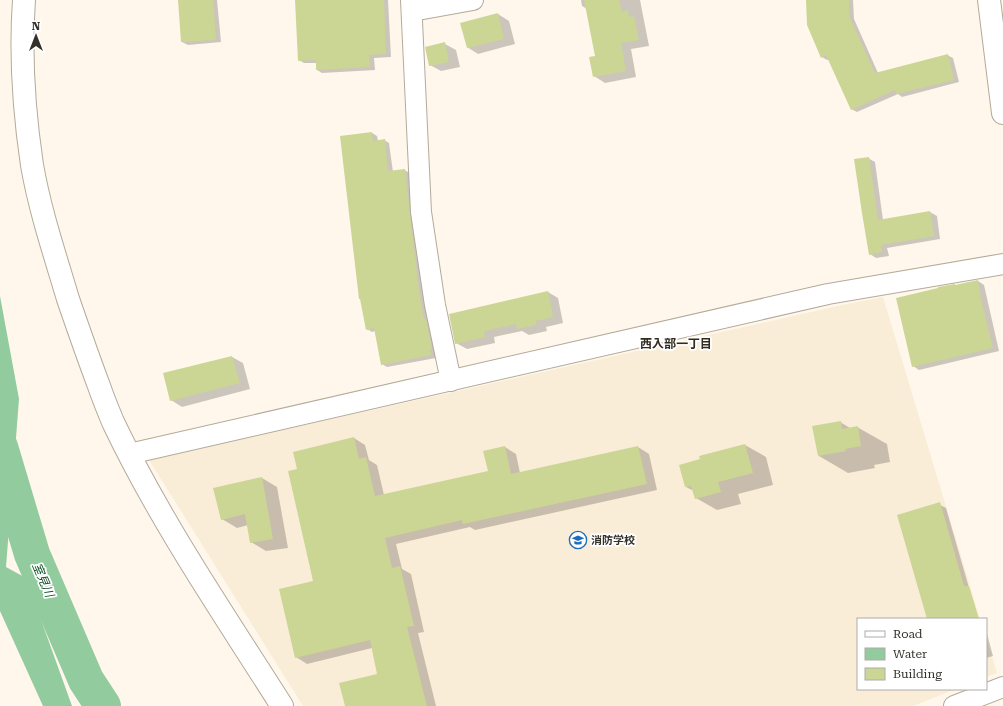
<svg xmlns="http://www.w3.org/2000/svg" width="1003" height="706" font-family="'Roboto Serif','Noto Sans JP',serif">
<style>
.built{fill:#faedd7}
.water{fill:#92cb9e}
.shadow{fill:#0003}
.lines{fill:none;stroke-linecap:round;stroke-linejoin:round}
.river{stroke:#92cb9e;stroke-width:36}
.building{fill:#cbd694}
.minor-casing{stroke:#b3aa9b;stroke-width:22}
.tertiary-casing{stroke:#b3aa9b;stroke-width:24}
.minor{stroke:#fff;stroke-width:20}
.tertiary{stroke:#fff;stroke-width:22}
.labels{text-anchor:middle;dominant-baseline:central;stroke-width:3.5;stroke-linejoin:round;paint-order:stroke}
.poi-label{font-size:11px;font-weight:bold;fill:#33302a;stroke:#fff;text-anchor:start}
.neighbourhood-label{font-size:12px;font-weight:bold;fill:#312a1e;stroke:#fff}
.water-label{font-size:12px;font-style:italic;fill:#0c4d23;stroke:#fff}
</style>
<rect width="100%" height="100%" fill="#fff7eb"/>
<g class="built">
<polygon points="883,297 980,619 858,619 858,689 956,689 913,706 303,706 149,460 842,305"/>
<polygon points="986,637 997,673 986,677"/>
</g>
<polygon class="water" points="0,296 19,399 6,567 26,578 72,706 43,706 0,611"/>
<g class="shadow">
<polygon points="179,0 217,0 221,42 188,45 182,42"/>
<polygon points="296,0 388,0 391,57 374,58 375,70 322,73 317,70 317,63 304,63 299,60"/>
<polygon points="581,0 640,0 649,46 631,49 636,77 605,83 594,76 596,56 587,9 582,6"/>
<polygon points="807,0 853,0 854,19 878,73 947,55 953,58 959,82 902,97 898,94 857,112 851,109 829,59 827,60 822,57"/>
<polygon points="498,14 509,21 515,44 478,54 467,47"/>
<polygon points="445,44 456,50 460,67 441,71 430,65"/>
<polygon points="372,133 377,136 378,141 384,140 389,143 393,172 404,170 410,173 437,351 435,352 436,358 387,367 382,364 375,331 372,332 367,329"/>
<polygon points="868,158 875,162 883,220 930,212 937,216 940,239 887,248 889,256 876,258 870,254"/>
<polygon points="978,281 984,285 999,351 919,370 913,366 956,286"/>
<polygon points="548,292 558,298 563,323 546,327 547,331 529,335 522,331 494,337 495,343 467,349 456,343"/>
<polygon points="232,357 243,363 250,389 182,407 171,400 164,374"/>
<polygon points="840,422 850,428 857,427 887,444 890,462 874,465 875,468 848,473 819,456"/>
<polygon points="354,438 365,445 369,460 377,465 384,495 489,472 505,447 516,454 520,473 638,447 649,454 657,490 475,530 470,527 396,544 402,569 411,574 424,632 418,633 436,706 346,706 378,675 372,648 307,664 296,657 314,582 298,469"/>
<polygon points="745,445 766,457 773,485 738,494 741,504 717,510 696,498 694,491 686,487"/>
<polygon points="262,478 277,487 288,548 266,551 251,542 248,525 237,528 222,519"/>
<polygon points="940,505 946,508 978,619 928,619"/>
<polygon points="986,630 993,656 986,658"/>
</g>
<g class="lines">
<polyline class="river" points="0,447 32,554 86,680 103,706"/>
</g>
<g class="building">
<polygon points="178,0 213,0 216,40 181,42"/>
<polygon points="295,0 384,0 386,54 369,55 370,67 316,70 316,60 298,61"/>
<polygon points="584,0 619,0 622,12 628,10 629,17 634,16 639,40 621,43 626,71 593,77 589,57 595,56"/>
<polygon points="806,0 849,0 849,16 875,73 948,54 954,80 896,94 895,90 851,110 826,55 821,58 807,25"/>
<polygon points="498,13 504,39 467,48 460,23"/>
<polygon points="445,42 449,62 429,66 425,47"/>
<polygon points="372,132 373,141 385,139 388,171 405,169 419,291 424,319 426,319 432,349 430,349 431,355 381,365 374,328 366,330 360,299 359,299 340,136"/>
<polygon points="869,157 878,220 930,211 934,236 881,245 882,252 869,255 862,213 854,159"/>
<polygon points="978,280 981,300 993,348 912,367 896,298 938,288 938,287 955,284 955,285"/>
<polygon points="548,291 553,317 536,321 536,325 517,329 516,324 484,331 485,337 455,344 449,314"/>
<polygon points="232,356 240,383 170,401 163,373"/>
<polygon points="841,421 842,429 858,426 861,446 845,449 846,451 818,456 812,426"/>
<polygon points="354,437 359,459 366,457 375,496 488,471 483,451 505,446 511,474 638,446 647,484 463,524 462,520 385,538 392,568 400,566 414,626 407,627 427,706 345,706 339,683 377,674 370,640 295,658 279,589 313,581 288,471 297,469 293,452"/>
<polygon points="745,444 753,473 718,482 721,492 695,499 691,486 685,487 679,465 700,459 699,456"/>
<polygon points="262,477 273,539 250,543 245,514 221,520 213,488"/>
<polygon points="940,502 964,586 969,586 979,619 927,619 897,515"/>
</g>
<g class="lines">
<defs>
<g id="minor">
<polyline points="411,0 421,212 435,305 451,381"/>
<polyline points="412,11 473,0"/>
<polyline points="129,454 828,294 1003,264"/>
<polyline points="954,706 1003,687"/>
</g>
<g id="tertiary">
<path d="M24 0C20 55 24 111 32 165 40 211 55 255 68 299 78 328 88 357 99 386 103 398 108 410 113 422 160 521 223 613 282 706"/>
<polyline points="989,0 1003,113"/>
</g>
</defs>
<use href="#minor" class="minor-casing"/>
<use href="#tertiary" class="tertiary-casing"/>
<use href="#minor" class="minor"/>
<use href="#tertiary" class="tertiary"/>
</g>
<defs>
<symbol id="school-ring" viewBox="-11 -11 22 22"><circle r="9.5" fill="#fff" stroke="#1e6dbc" stroke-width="1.5"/><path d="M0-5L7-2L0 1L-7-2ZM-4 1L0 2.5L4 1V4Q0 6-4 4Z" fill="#1e6dbc"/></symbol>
</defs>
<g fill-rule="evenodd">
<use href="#school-ring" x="568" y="530" width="20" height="20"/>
</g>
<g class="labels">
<g class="poi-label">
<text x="591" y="540">消防学校</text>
</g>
<g class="neighbourhood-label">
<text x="676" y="344">西入部一丁目</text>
</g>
<g class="water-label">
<text transform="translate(43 580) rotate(67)">室見川</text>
</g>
</g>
<rect x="857" y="618" width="130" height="72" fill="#ffffff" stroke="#adacaa"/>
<rect x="865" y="631" width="20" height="6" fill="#ffffff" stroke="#adacaa"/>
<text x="893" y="638" font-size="12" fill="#33302a">Road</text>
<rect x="865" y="648" width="20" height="12" fill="#92cb9e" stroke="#adacaa"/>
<text x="893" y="658" font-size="12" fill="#33302a">Water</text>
<rect x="865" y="668" width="20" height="12" fill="#cbd694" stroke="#adacaa"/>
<text x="893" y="678" font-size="12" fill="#33302a">Building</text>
<g transform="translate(36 36)" stroke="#ffffff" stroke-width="3" paint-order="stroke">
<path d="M0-3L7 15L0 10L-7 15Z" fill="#33302a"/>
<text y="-6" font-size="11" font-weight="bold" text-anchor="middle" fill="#33302a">N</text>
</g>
</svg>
